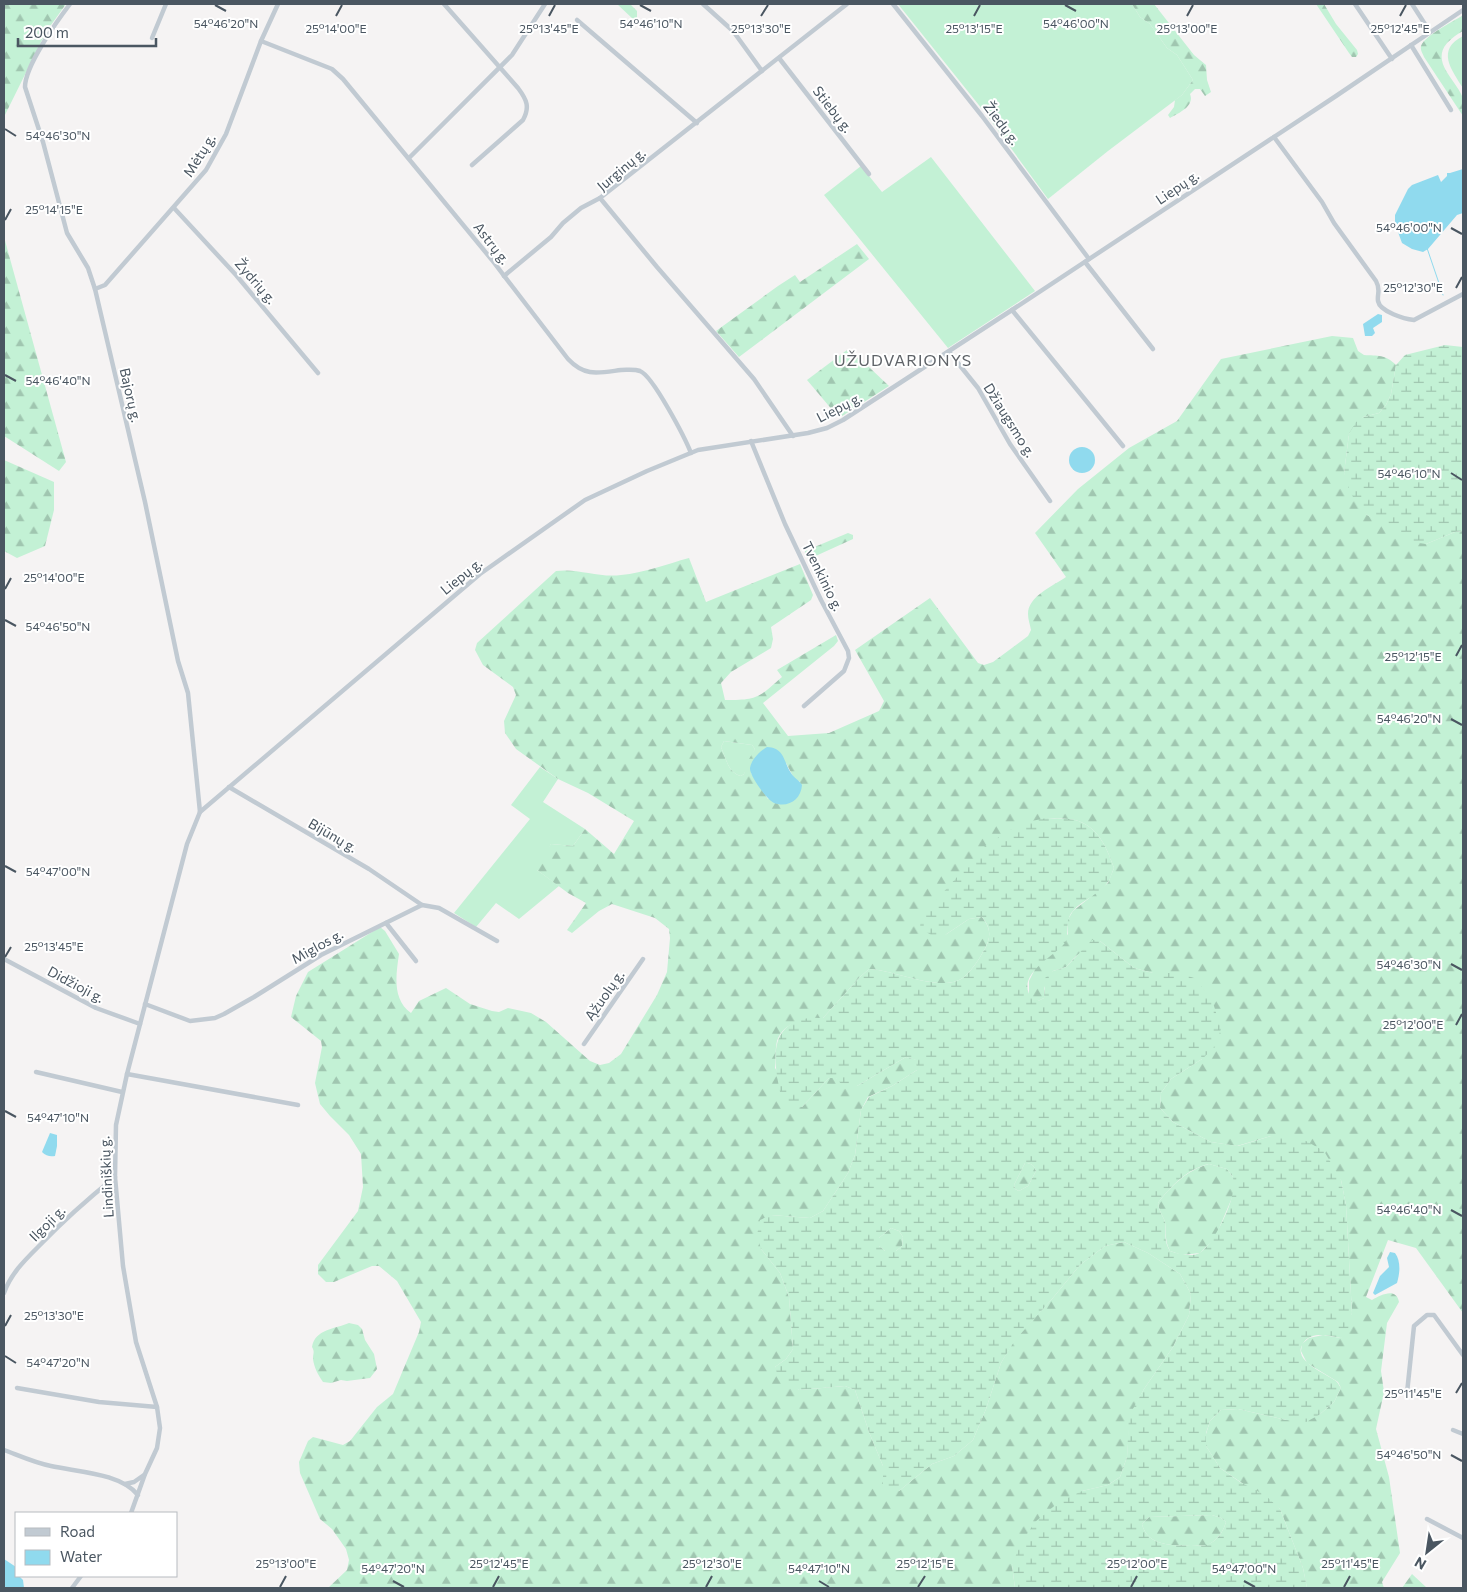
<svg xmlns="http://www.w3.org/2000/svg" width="1467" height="1592" font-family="Commissioner,sans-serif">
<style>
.grass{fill:#c3f1d5}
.forest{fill:url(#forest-firs);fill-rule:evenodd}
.wetland{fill:url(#wetland-marsh);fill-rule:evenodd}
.water{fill:#90daee}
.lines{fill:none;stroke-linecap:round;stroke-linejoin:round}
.stream{stroke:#90daee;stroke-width:1}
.street{stroke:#c1cad2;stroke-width:4.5}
.ticks{fill:none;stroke:#4a5661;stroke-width:2}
.labels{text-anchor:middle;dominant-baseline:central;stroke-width:4;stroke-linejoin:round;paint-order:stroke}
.street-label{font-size:14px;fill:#4a5661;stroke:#fff}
.quarter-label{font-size:16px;letter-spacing:1px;fill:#5f6368;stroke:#fff}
.ticks-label{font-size:12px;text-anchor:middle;fill:#4a5661;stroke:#fff;stroke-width:4;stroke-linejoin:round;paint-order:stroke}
</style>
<defs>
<pattern id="forest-firs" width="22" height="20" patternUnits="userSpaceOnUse" patternTransform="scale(1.25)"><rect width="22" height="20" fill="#c3f1d5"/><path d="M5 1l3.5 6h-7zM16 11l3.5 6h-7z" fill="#a0c6b0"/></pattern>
<pattern id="wetland-marsh" width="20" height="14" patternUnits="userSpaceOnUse" patternTransform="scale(1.25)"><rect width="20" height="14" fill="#c3f1d5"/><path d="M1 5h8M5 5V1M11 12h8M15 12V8" fill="none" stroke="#a0c6b0"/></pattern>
</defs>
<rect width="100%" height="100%" fill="#f5f3f3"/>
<g class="grass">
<polygon points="898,4 1132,4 1140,17 1150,24 1167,48 1177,55 1193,80 1182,95 1108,151 1048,199 986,114"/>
<path d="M1463 36V88C1451 69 1436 50 1463 36Z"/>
<polygon points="931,157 1035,291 948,348 824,195 861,166 882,192"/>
<path d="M724 741 752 745 755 749 744 774 741 776C728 773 726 758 721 747Z"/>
<polygon points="540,767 558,779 543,802 585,829 573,846 551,844 537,870 559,886 519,919 496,903 476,927 454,913 530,819 511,805"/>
</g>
<g class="forest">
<polygon points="4,4 66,4 46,32 4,117"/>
<polygon points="617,4 630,4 637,11 637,18 634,20"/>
<path d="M1132 4H1154L1194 55 1206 65 1207 80 1211 92 1205 96 1200 89H1195L1190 94C1195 106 1179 113 1170 118L1168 115 1174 107 1175 100 1182 95 1193 80 1177 55 1167 48 1150 24 1140 17Z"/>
<polygon points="1316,4 1324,4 1336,24 1357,50 1358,54 1356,57 1352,57 1349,53"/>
<path d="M1463 15V31C1457 34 1452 38 1447 43 1431 62 1455 79 1462 96 1465 102 1463 110 1463 116L1424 57C1423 54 1420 50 1421 46 1425 35 1453 22 1463 15Z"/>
<polygon points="4,237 66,462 59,471 4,436"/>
<polygon points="857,244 869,259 739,357 716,331 778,286 795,275 800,282"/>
<path d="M1332 336 1353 338 1358 351 1364 355C1378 356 1385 354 1396 365L1391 394 1386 405 1379 413 1363 417 1349 434 1344 473 1367 515 1426 544 1455 532 1463 531V1313L1416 1248 1388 1240 1366 1297 1372 1300C1381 1295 1396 1287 1399 1302L1387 1323 1381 1371 1384 1392 1376 1429 1389 1477 1400 1553 1382 1582 1384 1588H1307L1303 1568 1280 1509 1220 1468 1206 1446V1434L1210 1421 1221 1410 1238 1409 1286 1420 1319 1415 1334 1402 1341 1388 1338 1382 1307 1363 1301 1351 1302 1344 1309 1338 1323 1335 1341 1338 1352 1313 1346 1205 1341 1180 1271 1136 1237 1146 1211 1142 1173 1122 1160 1108 1161 1093 1171 1079 1202 1059 1180 973H1153L1134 968 1100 941 1076 956 1066 967 1053 971 1044 988V998L1038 1001H1033L1029 996V981L1037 965 1049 956 1068 934 1067 921 1073 911 1108 883 1114 868C1107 848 1098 826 1075 820 1067 818 1056 819 1047 818L945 935 969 919 982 917C992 930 991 938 983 952 978 961 972 970 964 977 943 994 895 970 869 969L860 977 823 1018C805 1019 784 1021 777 1041 775 1049 776 1060 775 1068L802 1107 829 1078H836L857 1086 906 1057 917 1060V1070L892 1086 868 1097 861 1110 855 1155 848 1173 823 1211 810 1218 771 1215 761 1249 780 1273 789 1297 793 1349 786 1359 775 1367 799 1390 845 1386 855 1390 869 1432 883 1466V1485L899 1491 932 1464 954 1456 973 1440 986 1409 1001 1363 1015 1339 1052 1299 1080 1265 1105 1246 1124 1242 1148 1253 1180 1274 1191 1294 1189 1315 1173 1347 1144 1389 1130 1416 1127 1457 1120 1477 1108 1485 1082 1491 1012 1565 1015 1588H328L347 1570 349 1560 346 1549 332 1529 320 1519 300 1473 299 1462 308 1441 313 1437 343 1445 350 1441 377 1407 393 1394 419 1332 421 1322 397 1281 379 1266H372L334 1282H326L318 1274V1265L358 1211 363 1187 361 1154 349 1135 330 1116 320 1104 315 1083 322 1047 321 1041 291 1017 296 996 308 972 380 927 385 931 399 954C396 975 392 999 411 1013L419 1001 446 988 470 1004 492 1011 499 1012 508 1008 531 1013 546 1022 590 1061 600 1065 609 1063 621 1054 657 995 667 972 670 938 669 929 655 918 612 904 599 911 572 933 567 930 586 903 568 893 537 870 536 864 551 844 573 846 585 829 614 854 634 821 588 793 558 779 516 749 505 733 504 721 516 695 513 687 483 665 475 650 477 643 556 571C578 568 599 578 621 575 644 573 667 564 689 558L706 602 800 564 813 595 811 600 771 627 773 639 771 648 731 672 721 683 725 700C758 700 758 698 782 677L777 670 836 635 838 641 834 646 763 703 788 736 829 733 879 711 884 701 855 650 930 598 978 663 984 665 993 662 1028 636 1031 630C1030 625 1028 619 1028 614 1028 596 1053 586 1066 577L1035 533 1078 489 1129 448 1177 421 1221 359ZM724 741 752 745 755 749 746 764 744 774 741 776C728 773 726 758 721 747ZM786 763 794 778 800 782 768 799 751 773Z"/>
<polygon points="847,350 853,352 889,386 839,418 807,380"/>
<polygon points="4,460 54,482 54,510 45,546 17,558 4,551"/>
<polygon points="848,533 853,535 853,539 809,559 805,556 805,551"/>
<path d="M1025 1163C1031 1163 1034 1165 1036 1171L1028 1186 1019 1191 1015 1189 1014 1185Z"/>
<path d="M1209 1164 1227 1169 1234 1179V1193L1215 1238 1200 1253 1182 1255 1170 1251C1163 1238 1168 1230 1164 1219 1161 1213 1159 1210 1158 1203 1171 1186 1187 1170 1209 1164Z"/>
<polygon points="891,1228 899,1231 903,1237 902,1246 896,1251 885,1251 879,1246 879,1238"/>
<path d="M349 1323 358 1325 362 1329 365 1340 374 1354 377 1369 370 1378 347 1381 341 1380 331 1383 323 1382C318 1375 314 1367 313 1359 313 1353 315 1352 312 1347 315 1329 335 1329 349 1323Z"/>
<path d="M1212 1515 1221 1518 1226 1522C1223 1532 1217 1541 1207 1545 1202 1546 1196 1545 1191 1545 1173 1546 1147 1546 1142 1524L1149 1517Z"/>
<polygon points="1412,1574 1427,1588 1402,1588"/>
</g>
<g class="wetland">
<polygon points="1445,345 1463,347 1463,531 1455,532 1426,544 1412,542 1367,515 1350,493 1344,473 1349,434 1356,422 1363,417 1379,413 1386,405 1391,394 1396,365 1405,355"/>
<path d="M1047 818C1056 819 1067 818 1075 820 1098 826 1107 848 1114 868 1112 872 1111 878 1108 882 1100 894 1082 900 1073 911 1063 922 1071 936 1064 944 1052 958 1013 976 1033 1000L1038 1001 1044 998 1045 978 1053 971 1066 967 1092 940 1100 941 1134 968 1153 973H1180L1194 978 1205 991 1214 1006 1221 1029 1215 1047 1202 1059 1171 1079 1161 1093 1160 1108 1173 1122 1211 1142 1238 1146 1271 1136 1306 1141 1324 1151 1341 1180 1346 1205 1352 1313 1347 1333 1341 1338C1329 1336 1313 1331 1304 1342 1289 1361 1328 1374 1337 1382 1338 1383 1340 1387 1341 1388L1334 1402 1319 1415 1306 1422 1286 1420 1238 1409 1221 1410 1210 1421 1206 1433V1446L1220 1468 1240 1482 1265 1495 1280 1509 1303 1568 1307 1588H1015L1012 1565 1020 1545 1035 1522 1059 1502 1082 1491 1108 1485 1120 1477 1127 1457 1129 1416 1144 1389 1173 1347 1189 1315 1191 1294 1180 1274 1148 1253 1124 1242 1105 1246 1080 1265 1052 1299 1015 1340 1001 1363 986 1409 973 1440 954 1456 932 1464 899 1491 887 1493 883 1485V1466L869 1432 855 1390 845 1386 799 1390 778 1377 775 1367 786 1359 793 1349 789 1297 780 1273 761 1249 757 1235 760 1220 771 1215 810 1218 823 1211 848 1173 855 1155 861 1110 869 1097 892 1086 917 1070 916 1060 906 1057 857 1086H843L836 1078H829L802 1107 791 1106 782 1101C776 1072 764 1028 804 1019 810 1017 817 1018 823 1018L860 977 869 969C895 970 943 994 964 977 972 970 978 961 983 952 991 939 992 929 982 917L969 919 945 935H931L920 928 921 917 985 846 1021 823ZM1025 1163C1031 1163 1034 1165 1036 1171L1028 1186 1019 1191 1015 1189 1014 1185ZM1209 1164 1227 1169C1228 1171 1232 1175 1233 1178 1239 1194 1214 1244 1201 1252 1192 1258 1179 1254 1170 1251 1162 1238 1168 1230 1164 1219 1161 1213 1159 1210 1158 1203 1171 1186 1187 1169 1209 1164ZM891 1228 899 1231 903 1237 902 1246 896 1251H885L879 1246V1238ZM1212 1515 1221 1518 1226 1522C1223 1532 1217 1542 1206 1545 1202 1546 1196 1545 1191 1545 1173 1546 1147 1546 1142 1524L1149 1517Z"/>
</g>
<g class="water">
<polygon points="1463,169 1463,213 1457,215 1428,249 1423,252 1412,249 1402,243 1395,224 1395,215 1408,189 1412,185 1438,175 1441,182 1447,176 1447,173 1450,173"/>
<polygon points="1378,314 1382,315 1382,322 1373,328 1375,333 1372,336 1365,336 1363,324"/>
<circle cx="1082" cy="460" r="13"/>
<path d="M767 747C785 748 783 761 791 773 794 778 799 780 802 785 801 800 788 808 774 803 767 800 749 775 750 768 751 760 761 750 767 747Z"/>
<path d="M50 1133 57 1135V1146L55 1156C50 1157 46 1156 42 1152Z"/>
<path d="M1390 1252 1395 1253C1401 1261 1400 1273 1397 1283L1375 1295 1373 1293 1380 1276 1389 1267 1387 1258Z"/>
<polygon points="4,1559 16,1567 16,1576 19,1576 23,1580 24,1588 7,1588 4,1586"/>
</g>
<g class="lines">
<polyline class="stream" points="1427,248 1443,295"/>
<g class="street">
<path d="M70 4C57 21 25 66 25 87L43 142 67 233 88 268 95 289 145 502 178 661 188 693 200 812 187 844 127 1074 116 1125 115 1177 123 1266 136 1342 157 1407 160 1428 157 1448 145 1474 131 1513"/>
<path d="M444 4 518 88C527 100 530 107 523 120L472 165"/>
<polyline points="703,4 733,31 762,71"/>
<polyline points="893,4 982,116 1089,259"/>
<polyline points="1355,4 1392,59"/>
<polyline points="1412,4 1430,32"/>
<polyline points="577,20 697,123"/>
<polyline points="152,38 166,4"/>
<path d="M261 41 332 69 343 79 492 260 568 359C585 377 598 373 621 370 628 370 634 369 640 371 653 376 685 438 691 453"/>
<polyline points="1411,45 1451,110"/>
<polyline points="779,58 869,174"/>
<path d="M1274 137 1322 202 1334 223 1376 281C1381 290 1377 293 1378 301 1380 312 1405 319 1414 320L1463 294"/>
<polyline points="409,158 512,55 545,4"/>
<polyline points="174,208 236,275 318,373"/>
<polyline points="1085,262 1153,349"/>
<polyline points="504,276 551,237 563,223 581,208 600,198"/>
<polyline points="95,289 105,285 206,170 226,134 261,41 278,4"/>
<polyline points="1012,310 1123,446"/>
<polyline points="949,352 978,388 1010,444 1050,501"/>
<polyline points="793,436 754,379 657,267 600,198 847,4"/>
<polyline points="751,441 785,524 821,600 848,651 849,658 844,671 804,706"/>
<polyline points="229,787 369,869 422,905"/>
<polyline points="200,812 480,574 585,500 647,471 698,450 808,433 827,428 843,420 1012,310 1336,96 1463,10"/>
<polyline points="386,923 416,961"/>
<polyline points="4,959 96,1008 140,1024"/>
<polyline points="145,1004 190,1021 215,1018 224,1014 254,997 321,955 422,905 439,908 497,941"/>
<polyline points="584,1044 643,959"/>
<polyline points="36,1072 122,1092"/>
<polyline points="127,1074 298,1105"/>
<path d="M4 1293C11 1273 26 1259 41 1244 64 1220 89 1198 115 1177"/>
<polyline points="17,1388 99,1402 157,1407"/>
<polyline points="1407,1393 1414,1326 1427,1315 1434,1315 1463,1355"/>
<polyline points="1453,1430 1463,1434"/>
<path d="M4 1450C20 1456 35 1463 51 1466 78 1472 120 1473 138 1495"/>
<polyline points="125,1484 134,1482 144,1475"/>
<polyline points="1427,1519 1463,1538"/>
<polyline points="72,1588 81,1576"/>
</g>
</g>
<path class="ticks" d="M215 5 226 11M640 5 651 11M1065 5 1076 11M336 16 342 5M549 16 555 5M761 16 768 5M974 16 980 5M1187 16 1193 5M1400 16 1406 5M5 129 16 136M5 220 11 209M1451 228 1462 234M1456 288 1462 277M5 375 16 381M1451 473 1462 480M5 589 11 578M5 620 16 626M1456 656 1462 645M1451 719 1462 725M5 866 16 872M5 957 11 947M1451 964 1462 970M1456 1025 1462 1014M5 1111 16 1117M1451 1210 1462 1216M5 1326 11 1315M5 1356 16 1363M1456 1393 1462 1383M1451 1455 1462 1461M393 1581 404 1587M819 1581 829 1587M1244 1581 1255 1587M280 1587 286 1576M493 1587 499 1576M706 1587 712 1576M918 1587 925 1576M1131 1587 1137 1576M1344 1587 1350 1576"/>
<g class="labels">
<g class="street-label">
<text transform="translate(833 109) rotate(52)">Stiebų g.</text>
<text transform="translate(1002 123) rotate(53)">Žiedų g.</text>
<text transform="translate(199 155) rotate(-58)">Mėtų g.</text>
<text transform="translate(621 169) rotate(-40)">Jurginų g.</text>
<text transform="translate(1177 187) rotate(-34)">Liepų g.</text>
<text transform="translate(492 243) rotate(52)">Astrų g.</text>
<text transform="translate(256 281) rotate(49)">Žydrių g.</text>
<text transform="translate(131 395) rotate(77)">Bajorų g.</text>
<text transform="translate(839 407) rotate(-27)">Liepų g.</text>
<text transform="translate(1010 420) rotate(58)">Džiaugsmo g.</text>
<text transform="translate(461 576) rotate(-39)">Liepų g.</text>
<text transform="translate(823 576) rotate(64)">Tvenkinio g.</text>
<text transform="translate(333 835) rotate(30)">Bijūnų g.</text>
<text transform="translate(317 946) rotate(-29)">Miglos g.</text>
<text transform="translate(76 984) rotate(28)">Didžioji g.</text>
<text transform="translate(604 995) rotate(-55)">Ąžuolų g.</text>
<text transform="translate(106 1177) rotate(-93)">Lindiniškių g.</text>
<text transform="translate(47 1223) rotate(-45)">Ilgoji g.</text>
</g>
<g class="quarter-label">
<text x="903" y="359">UŽUDVARIONYS</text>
</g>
</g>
<g class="ticks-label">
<text x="226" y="28">54°46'20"N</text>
<text x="651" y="28">54°46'10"N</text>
<text x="1076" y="28">54°46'00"N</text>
<text x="336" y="33">25°14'00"E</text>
<text x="549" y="33">25°13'45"E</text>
<text x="761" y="33">25°13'30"E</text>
<text x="974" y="33">25°13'15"E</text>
<text x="1187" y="33">25°13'00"E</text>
<text x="1400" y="33">25°12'45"E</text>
<text x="58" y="140">54°46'30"N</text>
<text x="54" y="214">25°14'15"E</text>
<text x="1409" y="232">54°46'00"N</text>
<text x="1413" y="292">25°12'30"E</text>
<text x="58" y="385">54°46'40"N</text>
<text x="1409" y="478">54°46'10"N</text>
<text x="54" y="582">25°14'00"E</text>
<text x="58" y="631">54°46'50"N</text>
<text x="1413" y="661">25°12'15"E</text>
<text x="1409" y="723">54°46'20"N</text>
<text x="58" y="876">54°47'00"N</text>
<text x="54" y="951">25°13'45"E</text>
<text x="1409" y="969">54°46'30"N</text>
<text x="1413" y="1029">25°12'00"E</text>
<text x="58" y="1122">54°47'10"N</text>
<text x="1409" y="1214">54°46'40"N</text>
<text x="54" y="1320">25°13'30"E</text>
<text x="58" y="1367">54°47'20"N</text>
<text x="1413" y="1398">25°11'45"E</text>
<text x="1409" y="1459">54°46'50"N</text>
<text x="286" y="1568">25°13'00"E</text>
<text x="499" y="1568">25°12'45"E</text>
<text x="712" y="1568">25°12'30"E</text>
<text x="925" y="1568">25°12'15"E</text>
<text x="1137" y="1568">25°12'00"E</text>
<text x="1350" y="1568">25°11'45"E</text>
<text x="393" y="1573">54°47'20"N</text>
<text x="819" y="1573">54°47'10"N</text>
<text x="1244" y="1573">54°47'00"N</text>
</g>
<rect width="1467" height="1592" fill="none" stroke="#4a5661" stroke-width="10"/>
<rect x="15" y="1512" width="162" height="65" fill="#ffffff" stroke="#b7bbc0"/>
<rect x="25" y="1528" width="25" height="8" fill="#c1cad2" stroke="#b7bbc0"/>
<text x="60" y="1537" font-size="15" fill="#4a5661">Road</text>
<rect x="25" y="1550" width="25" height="15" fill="#90daee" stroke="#b7bbc0"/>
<text x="60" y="1562" font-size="15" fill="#4a5661">Water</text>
<g transform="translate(1427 1552) rotate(210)" stroke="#ffffff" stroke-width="4" paint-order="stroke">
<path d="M0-4L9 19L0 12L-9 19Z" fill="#4a5661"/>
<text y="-8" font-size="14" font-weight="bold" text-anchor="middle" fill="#4a5661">N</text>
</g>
<path d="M18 38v8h138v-8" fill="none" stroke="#4a5661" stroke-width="2.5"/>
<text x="25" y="38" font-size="15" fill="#4a5661" stroke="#ffffff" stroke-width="4" paint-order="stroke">200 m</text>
</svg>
